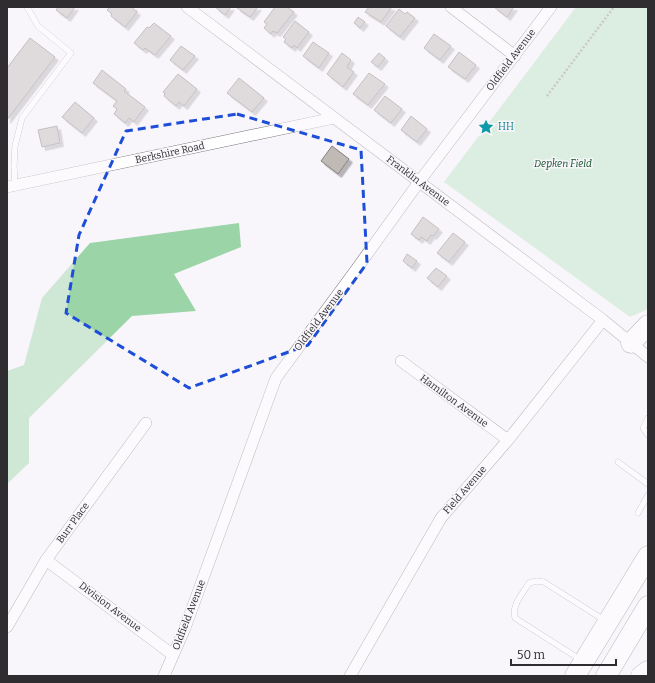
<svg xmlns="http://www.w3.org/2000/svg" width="655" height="683" font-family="Bitter,serif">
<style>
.green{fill:#b7e5c0}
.forest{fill:#9bd4a7}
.building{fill:#bfbab6;stroke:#837e7b;filter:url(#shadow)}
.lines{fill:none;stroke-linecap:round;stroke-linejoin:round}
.lane-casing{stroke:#737075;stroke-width:6}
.street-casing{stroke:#737075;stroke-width:12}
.highway-casing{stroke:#737075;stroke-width:21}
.path{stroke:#939094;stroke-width:2.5;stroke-dasharray:2 2;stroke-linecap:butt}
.lane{stroke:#fff;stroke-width:5.5}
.street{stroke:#fff;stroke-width:11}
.highway{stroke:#fff;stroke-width:20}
.marked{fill:none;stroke:#1d4ed8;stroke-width:3;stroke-dasharray:8 5;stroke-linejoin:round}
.labels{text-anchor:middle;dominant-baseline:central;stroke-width:3;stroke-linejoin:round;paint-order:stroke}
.street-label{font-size:10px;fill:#2f2d2f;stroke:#f9f6fb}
.culture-label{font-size:10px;fill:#0d838f;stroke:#f9f6fb;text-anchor:start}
.park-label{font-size:10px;font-style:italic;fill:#0e4e26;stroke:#f9f6fb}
</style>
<defs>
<filter id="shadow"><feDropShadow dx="3.5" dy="3.5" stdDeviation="0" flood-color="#0004"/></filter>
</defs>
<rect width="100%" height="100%" fill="#f9f6fb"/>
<polygon class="green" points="576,7 648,7 648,309 630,317 444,182"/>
<polygon class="forest" points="239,223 241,247 174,274 196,311 132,316 29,418 29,463 7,484 7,371 24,365 42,298 90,243"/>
<g class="building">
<polygon points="58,7 75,7 67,18 56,10"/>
<polygon points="110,7 134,7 133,9 137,12 125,27 111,16 112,14 107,10"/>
<polygon points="215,7 231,7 225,15"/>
<polygon points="238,7 258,7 250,17 237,8"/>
<polygon points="275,7 287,7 294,12 277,33 273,31 271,34 264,28 267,24 264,22"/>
<polygon points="369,7 392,7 381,22 365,12"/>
<polygon points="494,7 514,7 507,17"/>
<polygon points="399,9 405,14 407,12 415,18 400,37 386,26"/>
<polygon points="358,17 365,22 360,28 354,23"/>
<polygon points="295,21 309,32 297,48 294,45 292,48 284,42 286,39 283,37"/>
<polygon points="154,23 171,36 155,55 145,48 143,50 134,43 147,27 149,28"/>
<polygon points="434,34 451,46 440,60 424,48"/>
<polygon points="30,38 55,57 7,120 7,68"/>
<polygon points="313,42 329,53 319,68 303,56"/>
<polygon points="181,46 195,56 183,70 170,60"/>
<polygon points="459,52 476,65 465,79 448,67"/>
<polygon points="342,53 351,60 347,67 354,72 343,87 327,74"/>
<polygon points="379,53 385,58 378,67 371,62"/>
<polygon points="102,70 126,89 124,91 145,107 134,122 129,118 125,123 114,114 117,109 113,106 117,101 93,83"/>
<polygon points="369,73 385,84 368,105 353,94"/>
<polygon points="178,74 197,89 184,106 179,102 176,106 164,96 165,93 163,92"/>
<polygon points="239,78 264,98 252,112 227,93"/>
<polygon points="385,96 402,109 391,123 374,110"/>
<polygon points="75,102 94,118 82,133 62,117"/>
<polygon points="411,116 427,129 417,142 401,130"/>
<polygon points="57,126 60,143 42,147 38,130"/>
<polygon points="332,146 349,159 338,174 321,161"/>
<polygon points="423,217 439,229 433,236 431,235 427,241 421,237 419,240 411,234"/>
<polygon points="453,233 465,242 449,262 437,253"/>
<polygon points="407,254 417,261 412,268 403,261"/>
<polygon points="436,268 447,276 438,287 427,278"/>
</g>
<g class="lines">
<defs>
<g id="lane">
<polyline points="15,186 14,166 15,146 22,118 71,53 38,26 27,7"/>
<polyline points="648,418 643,428 648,435"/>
<polyline points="618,462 648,484"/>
<polyline points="638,513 648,495"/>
<path d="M581 660 515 618C511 606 523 593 529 583L537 581 544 582 604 620"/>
</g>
<g id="street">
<polyline points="187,7 603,320 648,357"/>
<polyline points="451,7 515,56"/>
<polyline points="7,187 334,118"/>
<polyline points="401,361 508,440"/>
<polyline points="46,560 173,655"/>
<polyline points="7,627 46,560 146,423"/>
<polyline points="164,676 185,628 276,378 355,271 419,182 551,7"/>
<polyline points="350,676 441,518 508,440 603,320"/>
</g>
<g id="highway">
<polyline points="631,343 648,325"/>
<polyline points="575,676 648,556"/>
<polyline points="606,676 648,606"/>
<polyline points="641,676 648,671"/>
</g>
</defs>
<use href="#lane" class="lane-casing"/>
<use href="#street" class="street-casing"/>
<use href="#highway" class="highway-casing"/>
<polyline class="path" points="547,96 614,7"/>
<use href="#lane" class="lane"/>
<use href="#street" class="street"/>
<use href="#highway" class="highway"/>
</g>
<path d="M0 0H655V683H0ZM237 114 361 150 367 263 308 345 189 388 66 313 79 235 126 131Z" fill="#f9f6fb" fill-opacity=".55" fill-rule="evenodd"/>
<path class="marked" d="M237 114 361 150 367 263 308 345 189 388 66 313 79 235 126 131Z"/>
<defs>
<symbol id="sight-bare" viewBox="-9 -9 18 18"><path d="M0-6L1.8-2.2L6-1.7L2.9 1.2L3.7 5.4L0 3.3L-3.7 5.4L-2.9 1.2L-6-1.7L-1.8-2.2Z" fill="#0f9aa8" stroke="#f9f6fb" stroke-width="2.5" paint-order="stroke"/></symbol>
</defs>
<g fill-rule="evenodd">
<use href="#sight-bare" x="475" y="116" width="22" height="22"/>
</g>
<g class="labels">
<g class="street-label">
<text transform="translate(511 60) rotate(-53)">Oldfield Avenue</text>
<text transform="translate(170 153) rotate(-12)">Berkshire Road</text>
<text transform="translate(418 181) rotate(37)">Franklin Avenue</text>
<text transform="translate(319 320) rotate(-53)">Oldfield Avenue</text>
<text transform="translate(454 401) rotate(36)">Hamilton Avenue</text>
<text transform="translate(465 490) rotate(-49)">Field Avenue</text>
<text transform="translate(73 523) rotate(-54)">Burr Place</text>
<text transform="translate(110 607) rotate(37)">Division Avenue</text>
<text transform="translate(189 615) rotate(-69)">Oldfield Avenue</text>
</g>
<g class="culture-label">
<text x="498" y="127">HH</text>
</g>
<g class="park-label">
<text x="563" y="164">Depken Field</text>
</g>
</g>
<rect width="655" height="683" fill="none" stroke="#2f2d2f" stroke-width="16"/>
<path d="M511 659v6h105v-6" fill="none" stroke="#2f2d2f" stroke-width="2"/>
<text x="517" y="659" font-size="12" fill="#2f2d2f" stroke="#f9f6fb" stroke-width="3" paint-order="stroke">50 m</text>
</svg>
